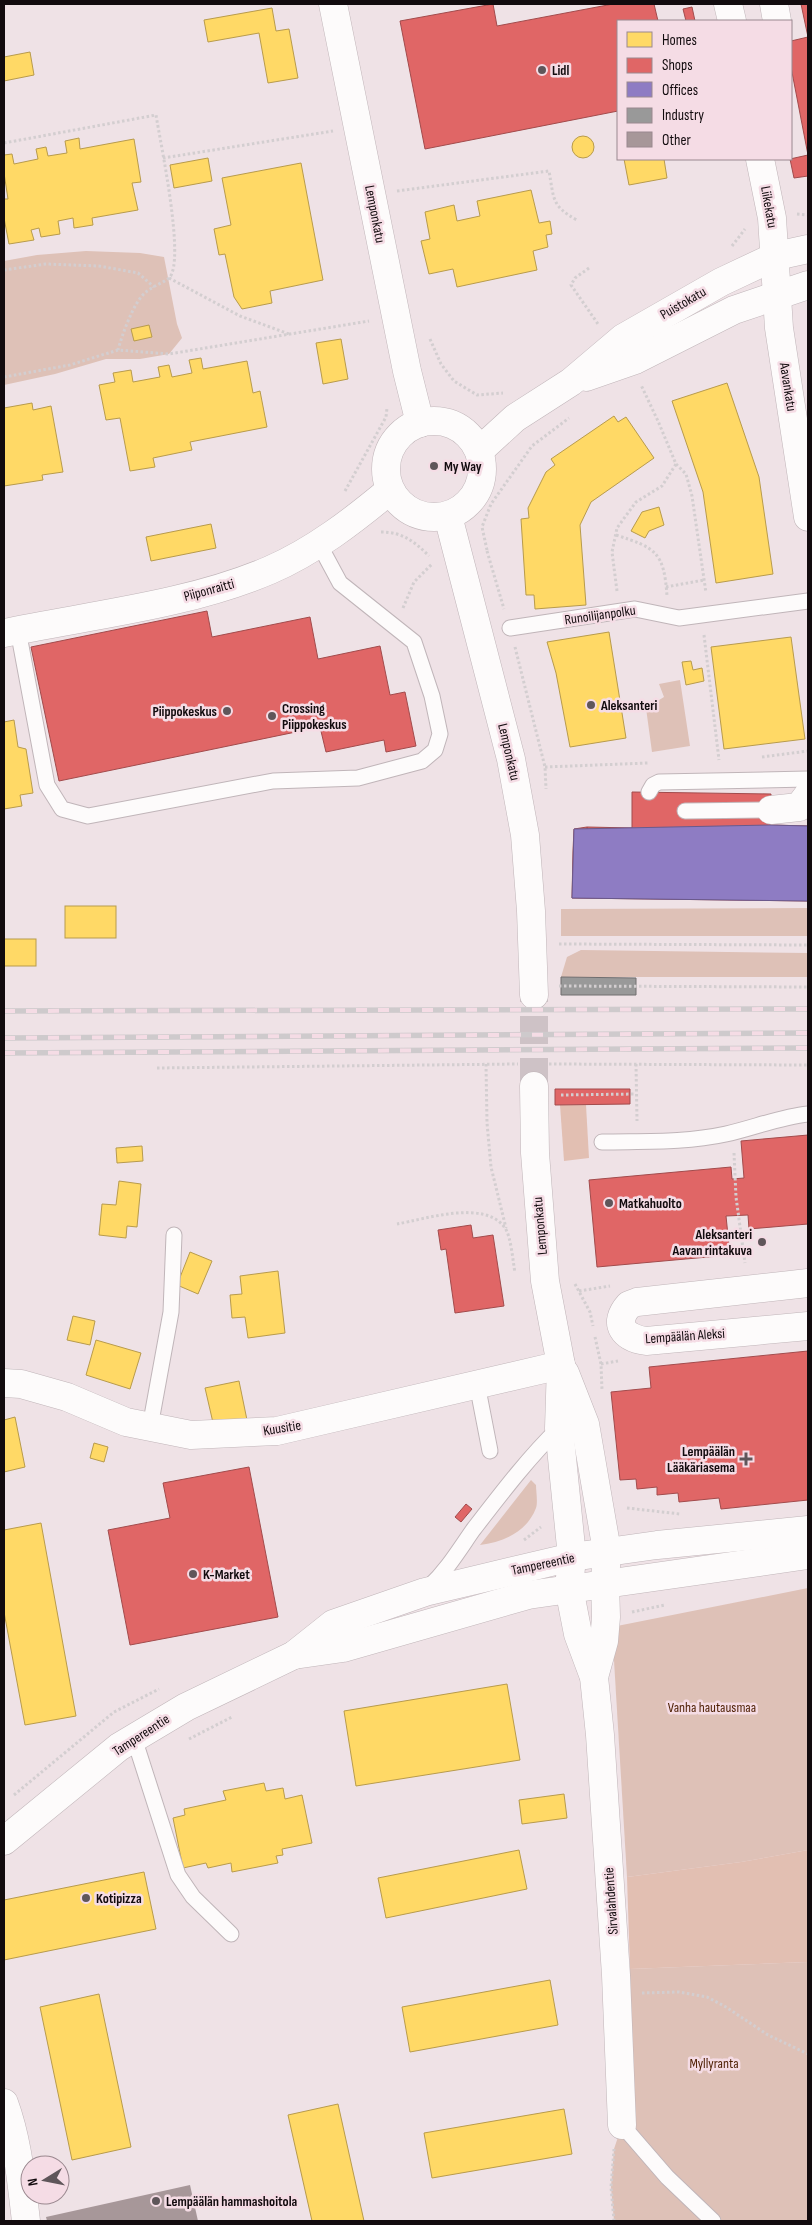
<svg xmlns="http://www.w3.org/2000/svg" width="812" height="2225" font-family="'Sofia Sans Condensed',sans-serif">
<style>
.green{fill:#dec1b7}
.forest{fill:#e2bfb2}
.homes{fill:#ffd966;stroke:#b89b4c}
.shops{fill:#e06666;stroke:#a24b4c}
.offices{fill:#8e7cc3;stroke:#695a8d}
.industry{fill:#999;stroke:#706e6f}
.building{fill:#a79799}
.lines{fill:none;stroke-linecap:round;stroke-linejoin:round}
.minor-tunnel{stroke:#cec2c6;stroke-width:28;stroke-dasharray:28 14;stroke-linecap:butt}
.service-casing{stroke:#c0b5b9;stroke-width:17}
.minor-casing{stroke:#c0b5b9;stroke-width:29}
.secondary-casing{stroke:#c0b5b9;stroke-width:29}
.path{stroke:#d3ced0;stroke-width:3;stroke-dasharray:2.5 2.5;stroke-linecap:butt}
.service{stroke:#fdfbfb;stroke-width:15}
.minor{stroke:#fdfbfb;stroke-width:28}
.secondary{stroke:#fdfbfb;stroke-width:28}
.rail-casing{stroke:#cecacc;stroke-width:5.5}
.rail{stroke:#f5dce5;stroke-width:4;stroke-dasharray:11;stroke-linecap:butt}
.poi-dot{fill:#5f565a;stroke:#f5dce5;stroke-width:2}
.labels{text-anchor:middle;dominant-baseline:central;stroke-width:5;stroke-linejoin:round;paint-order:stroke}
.poi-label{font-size:14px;font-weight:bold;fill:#120b0e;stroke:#f5dce5;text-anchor:start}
.street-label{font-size:14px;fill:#120b0e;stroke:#f5dce5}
.park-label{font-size:14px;fill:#4c1d00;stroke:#f5dce5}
</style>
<rect width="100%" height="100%" fill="#efe2e6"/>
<g class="green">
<polygon points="86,251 140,253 164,257 177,324 182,338 169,354 140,359 106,359 55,374 4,385 4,261 37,255"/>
<polygon points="680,680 690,746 652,752 646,708 664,697 659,684"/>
<polygon points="808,908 808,936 561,936 561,909"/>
<polygon points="581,950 808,953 808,977 561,977 567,957"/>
<path d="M531 1480 536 1485C536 1491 538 1502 536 1508 527 1532 503 1542 480 1545Z"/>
<polygon points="808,1588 808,1850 741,1862 627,1877 612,1627"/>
<polygon points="808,1962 808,2221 614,2221 611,2187 614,2149 622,2125 616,1975 630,1969"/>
</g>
<g class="forest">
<polygon points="560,1105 586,1105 589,1158 564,1161"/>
<polygon points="808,1850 808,1962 630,1969 627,1877 741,1862"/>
</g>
<g class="homes">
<polygon points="272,8 276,31 289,29 298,78 268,83 259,33 208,42 204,20"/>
<polygon points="30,52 34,75 4,81 4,57"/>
<circle cx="583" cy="147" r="11"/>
<polygon points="79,138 80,149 134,139 141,182 132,183 138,210 92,218 93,225 74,228 73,218 58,221 60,234 41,237 39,228 31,230 34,240 9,244 4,218 4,199 8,199 4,173 4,155 12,154 14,164 38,159 36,149 46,147 48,156 67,153 65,141"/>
<polygon points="208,158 212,181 174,188 170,165"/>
<polygon points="624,159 664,159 667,178 629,185"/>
<polygon points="301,163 323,280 270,291 272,303 242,309 234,297 225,254 219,255 214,229 231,225 222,178"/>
<polygon points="531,190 539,223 550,221 552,234 546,235 548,247 533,251 537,270 457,287 453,269 429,274 421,241 430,239 425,212 454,205 457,221 480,216 477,201"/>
<polygon points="149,325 152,337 134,341 131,329"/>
<polygon points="341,339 348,379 323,384 316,343"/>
<polygon points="201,358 203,369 247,361 253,393 260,391 267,427 190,442 192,450 153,458 155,467 130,471 120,418 106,420 99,385 115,382 113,373 131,370 133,382 160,377 158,367 169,365 172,377 192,373 189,360"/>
<polygon points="727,383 759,477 773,574 716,583 703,492 672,401"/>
<polygon points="32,403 33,410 51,406 63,472 42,475 43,480 4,486 4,408"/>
<polygon points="614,416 618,422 626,417 654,458 591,502 580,525 586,605 535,609 534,595 526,595 521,519 529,518 528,508 546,472 555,465 551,459"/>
<polygon points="659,507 664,525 649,531 645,538 631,531 642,512"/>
<polygon points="211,524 216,548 151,561 146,537"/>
<polygon points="609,632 626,738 570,747 556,673 547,642"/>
<polygon points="791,637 805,739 724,749 711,647"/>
<polygon points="691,661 693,670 702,668 704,681 686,685 682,662"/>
<polygon points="14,720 18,747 26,749 33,793 20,795 22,806 4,809 4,722"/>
<rect x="65" y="906" width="51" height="32"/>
<rect x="4" y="939" width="32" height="27"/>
<polygon points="142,1146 143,1161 117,1163 116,1148"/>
<polygon points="119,1181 141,1184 137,1227 127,1226 126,1238 99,1235 102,1204 116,1205"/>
<polygon points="190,1252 212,1261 198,1294 177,1285"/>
<polygon points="278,1271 285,1333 248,1338 245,1317 232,1318 230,1295 242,1294 240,1276"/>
<polygon points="73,1316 95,1321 90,1345 67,1340"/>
<polygon points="96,1340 141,1353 130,1389 86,1375"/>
<polygon points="239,1381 247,1420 214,1427 205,1388"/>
<polygon points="15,1417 25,1467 4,1472 4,1420"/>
<polygon points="94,1443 108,1447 104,1462 90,1458"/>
<polygon points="41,1523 76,1716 25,1725 4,1612 4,1530"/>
<polygon points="507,1684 520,1760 356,1786 344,1711"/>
<polygon points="264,1783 266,1791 283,1788 285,1799 302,1795 312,1843 282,1849 283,1855 276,1856 278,1863 232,1872 231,1863 208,1868 206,1863 183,1868 173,1818 185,1815 184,1809 226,1800 223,1791"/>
<polygon points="564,1794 567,1818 522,1824 519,1800"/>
<polygon points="519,1850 527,1889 386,1918 378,1878"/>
<polygon points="144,1872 156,1929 4,1960 4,1900"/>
<polygon points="550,1980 558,2025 410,2052 402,2007"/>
<polygon points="99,1994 131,2147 72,2160 40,2007"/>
<polygon points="338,2104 364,2221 312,2221 288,2115"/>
<polygon points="564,2109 572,2154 432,2178 424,2133"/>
</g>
<g class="shops">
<polygon points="493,4 497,26 613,4 654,4 658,21 618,21 618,111 425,149 400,21"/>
<polygon points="801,4 808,4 808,176 794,178 790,159 808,155 791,67 791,41 808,37"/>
<polygon points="692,7 695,21 686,21 683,9"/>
<polygon points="207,611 212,637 310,617 318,659 380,646 390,695 405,692 416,746 386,752 384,740 326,752 320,727 59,781 31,647"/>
<polygon points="632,792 771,794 770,825 808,826 808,901 572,898 573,851 587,851 587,827 632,828"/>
<polygon points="587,827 587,851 573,851 574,829"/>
<polygon points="555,1089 630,1089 630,1104 555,1105"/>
<polygon points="808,1135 808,1224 749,1229 748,1215 726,1216 730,1255 597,1267 589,1180 731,1167 732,1179 744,1178 741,1141"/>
<polygon points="471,1225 473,1238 493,1235 504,1306 455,1313 446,1249 441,1250 438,1230"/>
<polygon points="808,1351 808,1500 721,1509 719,1498 679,1502 678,1493 657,1495 657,1487 637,1489 636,1479 620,1480 611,1392 651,1388 649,1367"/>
<polygon points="249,1467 278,1617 130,1645 108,1530 170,1518 163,1483"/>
<polygon points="466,1504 472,1509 461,1522 455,1517"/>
</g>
<polygon class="offices" points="770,825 808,826 808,901 572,898 574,829"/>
<polygon class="industry" points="561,977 636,978 636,995 561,995"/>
<polygon class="building" points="190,2185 198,2221 47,2221 46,2217"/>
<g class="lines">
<polyline class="minor-tunnel" points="534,1086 534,995"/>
<defs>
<g id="service">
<polyline points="510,628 635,609 679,618 808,601"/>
<polyline points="18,630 47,785 62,809 88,816 273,781 358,778 422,761 435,750 440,734 432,696 414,642 340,583 319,544"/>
<polyline points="649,792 653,785 659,782 808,779"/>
<polyline points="685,811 771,810"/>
<path d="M602 1142C644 1141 685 1143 726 1134 753 1128 780 1117 808 1114"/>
<polyline points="477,1384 490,1451"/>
<polyline points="150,1427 171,1312 174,1235"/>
<path d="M429 1587C447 1570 459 1550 473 1530 500 1495 528 1458 559 1428"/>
<polyline points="134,1738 178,1875 193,1897 231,1934"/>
<polyline points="622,2125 667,2177 713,2221"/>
</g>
<g id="minor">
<polyline points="333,4 407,371 420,423"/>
<polyline points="728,4 732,21"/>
<polyline points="774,4 777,21"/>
<polyline points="760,159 772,218 779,328 808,517"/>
<polyline points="586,377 635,360 734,310 808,285"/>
<circle cx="434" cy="469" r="48"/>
<polyline points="479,451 515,418 571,382 623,338 721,282 776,256 808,249"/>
<polyline points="448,516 511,759 525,835 531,911 534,995"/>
<path d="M4 633C91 615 188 605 270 570 314 551 354 520 390 490"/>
<polyline points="771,810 799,807 808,795"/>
<polyline points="534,1086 535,1153 545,1281 561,1365 559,1428 572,1557 569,1588 578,1634 594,1677 600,1735 616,1975 622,2125"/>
<path d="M808 1283 637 1302 629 1305C612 1324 624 1338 646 1341L808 1326"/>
<polyline points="565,1373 585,1424 607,1551 605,1582 606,1617 604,1641 594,1677"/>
<polyline points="4,1383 21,1384 67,1397 126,1422 191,1435 277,1431 561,1365"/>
<path d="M4 2103C18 2141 21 2180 26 2221"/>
</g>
<g id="secondary">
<polyline points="294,1655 343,1648 528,1595 808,1555"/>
<polyline points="4,1841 119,1747 186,1707 294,1655 333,1624 425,1592 572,1557 657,1545 808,1530"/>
</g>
</defs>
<use href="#service" class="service-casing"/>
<use href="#minor" class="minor-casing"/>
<use href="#secondary" class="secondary-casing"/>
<g class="path">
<path d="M4 143 156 115C160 141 186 262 169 278 163 283 153 286 146 292 134 301 122 335 118 350"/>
<polyline points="163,158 333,131"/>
<path d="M397 191 549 171C554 198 551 206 577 220"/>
<polyline points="797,214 808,215"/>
<polyline points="732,246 745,229"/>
<polyline points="589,268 575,278 571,285 598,324"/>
<polyline points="4,270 46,264 99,266 138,273 154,287"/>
<polyline points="169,278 240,316 289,334"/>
<polyline points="430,339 441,364 454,381 477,395 503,393"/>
<polyline points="4,377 70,365 118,350 169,354 369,321"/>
<polyline points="676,464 686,474 692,496 706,593"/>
<polyline points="345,491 386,417 387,408"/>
<path d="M381 532C403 532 415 542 429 556"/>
<path d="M616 535C656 548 664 552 667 596"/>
<polyline points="487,550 482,527 491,504 532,446 569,418"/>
<polyline points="487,551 504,609"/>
<polyline points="666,587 704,580"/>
<polyline points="617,591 612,552 617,528 636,502 662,486 676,464 658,421 641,385"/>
<polyline points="403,608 414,582 432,564"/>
<polyline points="704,635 719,760"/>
<polyline points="515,647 545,767 546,789"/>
<polyline points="762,757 808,751"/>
<polyline points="545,767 648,763"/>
<polyline points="559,944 808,945"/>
<polyline points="559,986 808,987"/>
<polyline points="486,1064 487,1123 491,1167 506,1228"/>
<polyline points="549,1064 808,1065"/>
<polyline points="636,1064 637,1121"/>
<polyline points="157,1068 518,1064"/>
<polyline points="561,1095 636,1094"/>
<polyline points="734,1153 736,1197 745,1263"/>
<path d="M397 1224C426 1219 485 1199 505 1228 511 1236 513 1262 515 1273"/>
<polyline points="575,1284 590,1312 593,1326"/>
<polyline points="579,1291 610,1286"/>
<polyline points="595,1337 601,1364 602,1390"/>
<polyline points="601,1364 618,1361"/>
<polyline points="627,1508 680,1514"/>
<polyline points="524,1540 541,1527"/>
<polyline points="632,1612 665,1605"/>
<polyline points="189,1739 232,1717"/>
<polyline points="14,1795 114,1712 159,1689"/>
<polyline points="642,1993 679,1992 707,1997 726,2007 768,2035 808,2054"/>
<polyline points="614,2221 611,2187 614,2149"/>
</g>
<use href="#service" class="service"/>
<use href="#minor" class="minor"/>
<use href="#secondary" class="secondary"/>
<defs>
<g id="rail">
<polyline points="4,1011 808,1009"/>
<polyline points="4,1038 808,1033"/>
<polyline points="4,1053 808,1048"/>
</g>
</defs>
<use href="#rail" class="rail-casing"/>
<use href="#rail" class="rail"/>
</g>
<g class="poi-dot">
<circle cx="542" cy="70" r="5"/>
<circle cx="434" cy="466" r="5"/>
<circle cx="591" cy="705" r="5"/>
<circle cx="227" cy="711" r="5"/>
<circle cx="272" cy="716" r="5"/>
<circle cx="609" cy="1203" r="5"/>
<circle cx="762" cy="1242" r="5"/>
<path d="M743.5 1451.5h5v5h5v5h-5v5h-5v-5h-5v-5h5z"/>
<circle cx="193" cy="1574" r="5"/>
<circle cx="86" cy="1898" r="5"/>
<circle cx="156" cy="2201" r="5"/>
</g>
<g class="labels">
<g class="poi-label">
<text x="552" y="70">Lidl</text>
<text x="444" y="466">My Way</text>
<text x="601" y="705">Aleksanteri</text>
<text x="282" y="708">Crossing<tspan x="282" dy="16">Piippokeskus</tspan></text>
<text x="217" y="711" text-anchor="end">Piippokeskus</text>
<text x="619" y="1203">Matkahuolto</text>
<text x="752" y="1234" text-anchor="end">Aleksanteri<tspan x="752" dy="16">Aavan rintakuva</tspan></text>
<text x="735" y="1451" text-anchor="end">Lempäälän<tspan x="735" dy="16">Lääkäriasema</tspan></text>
<text x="203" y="1574">K-Market</text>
<text x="96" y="1898">Kotipizza</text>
<text x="166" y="2201">Lempäälän hammashoitola</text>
</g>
<g class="street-label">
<text transform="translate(769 207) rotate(80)">Liikekatu</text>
<text transform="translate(375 214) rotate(79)">Lemponkatu</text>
<text transform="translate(683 303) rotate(-30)">Puistokatu</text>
<text transform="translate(788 387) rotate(81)">Aavankatu</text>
<text transform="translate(209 590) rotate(-15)">Piiponraitti</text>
<text transform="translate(600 615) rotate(-8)">Runoilijanpolku</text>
<text transform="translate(509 752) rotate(77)">Lemponkatu</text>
<text transform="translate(540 1226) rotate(-95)">Lemponkatu</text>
<text transform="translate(685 1336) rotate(-4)">Lempäälän Aleksi</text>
<text transform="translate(282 1428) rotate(-9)">Kuusitie</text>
<text transform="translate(543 1564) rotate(-12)">Tampereentie</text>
<text transform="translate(141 1735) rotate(-33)">Tampereentie</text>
<text transform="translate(611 1901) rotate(-94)">Sirvalahdentie</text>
</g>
<g class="park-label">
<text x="712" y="1707">Vanha hautausmaa</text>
<text x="714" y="2063">Myllyranta</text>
</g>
</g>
<rect width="812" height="2225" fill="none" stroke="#120b0e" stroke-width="10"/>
<rect x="617" y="20" width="175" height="140" fill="#f5dce5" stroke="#9a888f"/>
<rect x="627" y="32" width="25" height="15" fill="#ffd966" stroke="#9a888f"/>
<text x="662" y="45" font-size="15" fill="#120b0e">Homes</text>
<rect x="627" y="58" width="25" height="15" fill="#e06666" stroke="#9a888f"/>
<text x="662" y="70" font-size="15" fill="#120b0e">Shops</text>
<rect x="627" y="82" width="25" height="15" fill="#8e7cc3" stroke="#9a888f"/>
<text x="662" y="95" font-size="15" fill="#120b0e">Offices</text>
<rect x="627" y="108" width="25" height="15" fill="#999999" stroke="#9a888f"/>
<text x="662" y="120" font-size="15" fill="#120b0e">Industry</text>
<rect x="627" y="132" width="25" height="15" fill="#a79799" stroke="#9a888f"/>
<text x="662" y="145" font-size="15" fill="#120b0e">Other</text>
<g transform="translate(45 2180) rotate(260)"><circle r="24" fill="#f5dce5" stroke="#9a888f"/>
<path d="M0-4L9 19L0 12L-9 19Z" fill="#5f565a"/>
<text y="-8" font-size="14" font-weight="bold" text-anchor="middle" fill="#120b0e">N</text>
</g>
</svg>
